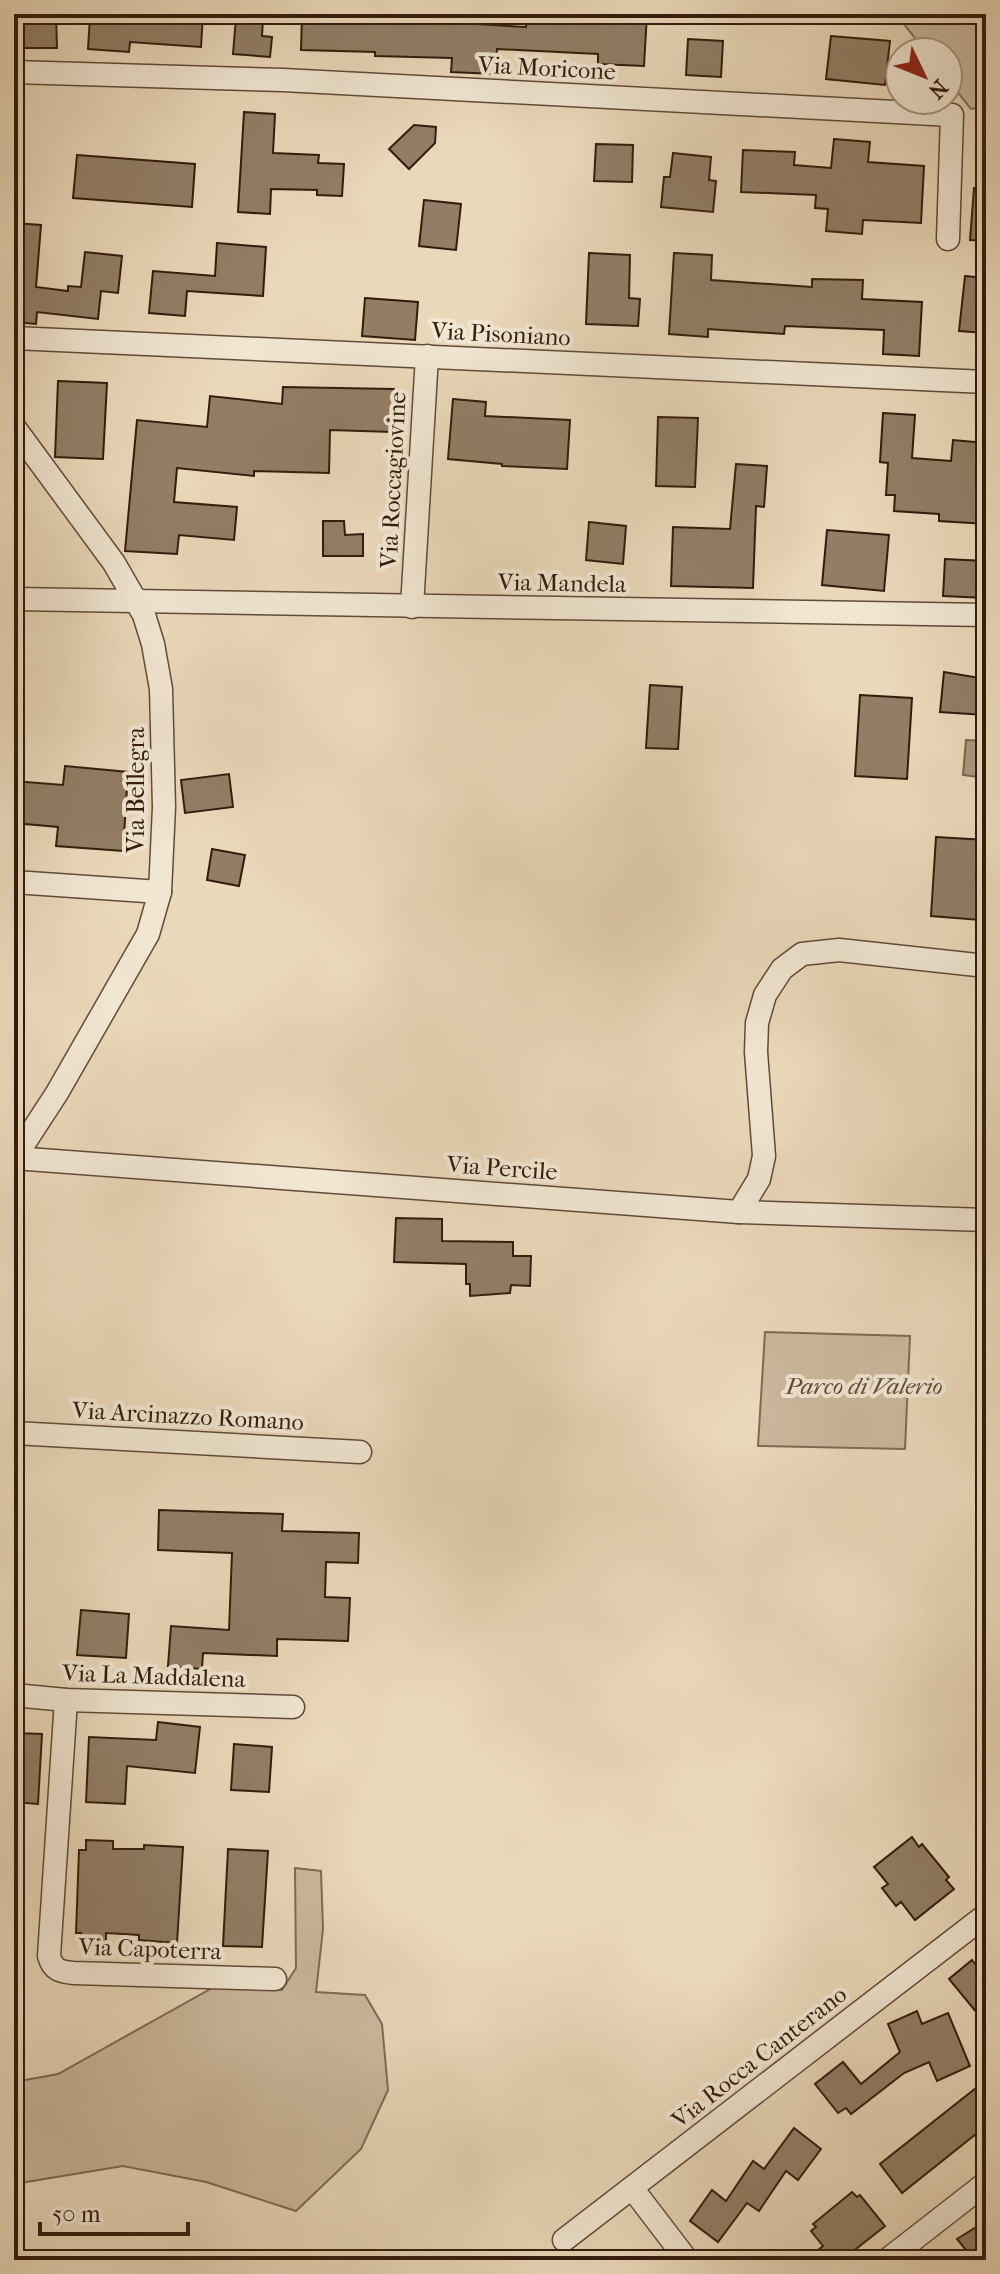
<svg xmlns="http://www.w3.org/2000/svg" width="1000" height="2274" font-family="'IM FELL French Canon',serif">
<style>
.green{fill:#cbb89c;stroke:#7f6a54;stroke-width:2}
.water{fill:#ac987f;stroke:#7c6651;stroke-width:2}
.building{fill:#927e66;stroke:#331c0c;stroke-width:2}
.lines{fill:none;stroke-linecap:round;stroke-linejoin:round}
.minor-casing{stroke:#614b38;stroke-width:25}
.minor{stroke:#f1e6d2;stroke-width:22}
.labels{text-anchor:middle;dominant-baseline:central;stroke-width:8;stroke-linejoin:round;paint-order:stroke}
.street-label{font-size:24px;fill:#331c0c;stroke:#f1e6d2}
.park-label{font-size:24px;font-style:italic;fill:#614b37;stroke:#f1e6d2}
</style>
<rect width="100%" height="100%" fill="#ead8ba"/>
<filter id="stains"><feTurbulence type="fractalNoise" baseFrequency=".0025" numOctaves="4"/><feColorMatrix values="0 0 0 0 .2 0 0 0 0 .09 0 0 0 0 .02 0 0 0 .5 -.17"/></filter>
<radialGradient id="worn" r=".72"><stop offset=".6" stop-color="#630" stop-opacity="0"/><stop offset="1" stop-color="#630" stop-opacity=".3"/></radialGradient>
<g class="green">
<polygon points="896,14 986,14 986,106 971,109 948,80 948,52 926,52"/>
<polygon points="765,1332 910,1336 905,1449 758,1446"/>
<polygon points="295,1868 321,1871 323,1929 316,1992 365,1995 382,2024 388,2090 361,2149 296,2211 206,2182 123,2166 14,2184 14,2082 58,2074 214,1987 282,1990 296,1968"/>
</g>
<polygon class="water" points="966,740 986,741 986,778 963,775"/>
<g class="building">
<polygon points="14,14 56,14 57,48 14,48"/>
<polygon points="153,14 203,14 201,47 130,42 129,52 88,49 90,17 153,21"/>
<polygon points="302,14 427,14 426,21 526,27 526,14 647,14 644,66 598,64 598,54 497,49 495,74 451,72 452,58 375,56 375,52 301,50"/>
<polygon points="236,18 263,20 262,36 272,37 270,57 233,54"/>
<polygon points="831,36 890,41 885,85 826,79"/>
<polygon points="688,39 723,41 721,77 686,75"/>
<polygon points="244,112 275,114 273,153 319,155 318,163 344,164 342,196 317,195 317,190 271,189 270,214 238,212"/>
<polygon points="414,125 436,127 435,143 409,169 389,149"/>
<polygon points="834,139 870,142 868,162 924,166 921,223 863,220 862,234 826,231 828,209 815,208 816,195 741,192 743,150 795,152 794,165 831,168"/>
<polygon points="596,144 633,145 632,182 594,181"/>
<polygon points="673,153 711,157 709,180 716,181 713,212 661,207 664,177 670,177"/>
<polygon points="77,155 195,164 192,207 73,198"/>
<polygon points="974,188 986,188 986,241 970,240"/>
<polygon points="424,200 461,204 456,250 419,246"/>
<polygon points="14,223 41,225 36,287 68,291 68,286 81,287 85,252 122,256 118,293 101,291 98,319 37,312 36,324 14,322"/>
<polygon points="217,243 266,247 263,296 187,291 185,316 149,313 153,271 215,276"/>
<polygon points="589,253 630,255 629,298 640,299 638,326 586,324"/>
<polygon points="674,253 712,255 711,280 812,287 812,279 863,280 862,299 922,302 919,356 883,354 884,330 785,326 784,334 708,329 708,337 669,334"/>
<polygon points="965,276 986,278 986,333 959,331"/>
<polygon points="365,298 418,302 415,340 362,336"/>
<polygon points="58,381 107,383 103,459 55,457"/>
<polygon points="283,387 394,389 392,432 330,430 329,473 254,471 254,476 177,468 174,502 237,507 234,540 179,535 177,554 125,551 137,420 207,427 210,396 282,404"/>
<polygon points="453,399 486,402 485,416 570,420 567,469 502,466 502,464 448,459"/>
<polygon points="883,413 915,415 912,458 951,461 953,440 986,443 986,524 939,521 939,514 894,511 895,495 886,495 888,463 880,462"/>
<polygon points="658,417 698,418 695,487 656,486"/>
<polygon points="736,464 767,466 764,507 756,506 753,588 671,586 673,527 730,529"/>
<polygon points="323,521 344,521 345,535 363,534 363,556 323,556"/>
<polygon points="589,522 626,526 623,564 586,560"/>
<polygon points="827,530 889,535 884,591 822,585"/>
<polygon points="945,559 986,561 986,598 943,596"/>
<polygon points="944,672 986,679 985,715 940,712"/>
<polygon points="650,685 682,687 678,749 646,748"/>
<polygon points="860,695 912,698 907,779 855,776"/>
<polygon points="65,766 128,772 123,851 56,846 58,827 14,823 14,781 63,785"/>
<polygon points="229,774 233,807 185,813 181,780"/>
<polygon points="936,837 986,840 980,920 931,916"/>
<polygon points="212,849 245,855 239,886 207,880"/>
<polygon points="396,1218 442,1219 442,1241 513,1242 513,1256 531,1256 530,1286 511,1285 510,1293 470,1296 470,1284 466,1284 466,1264 394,1262"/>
<polygon points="159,1510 283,1514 282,1531 359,1533 358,1563 326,1562 325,1597 350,1598 348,1641 277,1639 277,1656 203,1653 202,1669 168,1666 171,1626 229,1630 232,1553 158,1550"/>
<polygon points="81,1610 129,1614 126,1658 77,1655"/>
<polygon points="158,1722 200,1727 195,1773 127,1766 125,1804 86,1802 89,1737 156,1740"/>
<polygon points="14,1733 42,1734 38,1804 14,1802"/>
<polygon points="234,1744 272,1747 269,1792 231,1790"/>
<polygon points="912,1837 919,1847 922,1844 949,1877 946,1880 954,1889 915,1920 901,1902 896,1906 882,1888 888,1884 874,1867"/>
<polygon points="86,1840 113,1841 113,1849 144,1849 144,1845 183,1847 177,1943 139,1940 139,1935 106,1933 106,1941 81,1940 81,1933 76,1933 79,1850 86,1850"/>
<polygon points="228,1849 268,1851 262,1947 223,1946"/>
<polygon points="972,1960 986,1978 986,2024 949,1979"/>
<polygon points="917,2011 922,2024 948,2013 970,2066 937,2081 929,2062 904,2073 851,2114 846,2108 838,2113 815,2084 843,2062 861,2084 900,2052 888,2024"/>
<polygon points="986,2080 986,2126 902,2193 880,2164"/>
<polygon points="794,2128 821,2149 798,2180 786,2171 759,2211 747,2203 718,2242 690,2221 712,2190 726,2201 753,2161 764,2169"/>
<polygon points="852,2192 857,2197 860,2195 885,2226 842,2260 805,2260 823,2246 811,2231 816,2227 813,2224"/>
<polygon points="986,2221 986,2260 974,2260 957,2239"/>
</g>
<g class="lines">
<defs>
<g id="minor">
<polyline points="14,72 283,80 952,115 948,239"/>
<polyline points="14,338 986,382"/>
<polyline points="14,427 114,563 144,615 153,644 161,689 164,807 160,892 148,934 57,1093 14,1159"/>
<polyline points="14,599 986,615"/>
<polyline points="412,607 427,356"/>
<polyline points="14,882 160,892"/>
<polyline points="14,1158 739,1212 986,1220"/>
<polyline points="739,1212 759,1179 764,1156 756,1052 757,1023 765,995 782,969 802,954 839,950 986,966"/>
<polyline points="14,1433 360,1452"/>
<polyline points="14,1695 66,1700 293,1707"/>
<path d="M66 1700 49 1956C53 1970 60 1972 74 1973L275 1979"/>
<polyline points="632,2188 687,2260"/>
<polyline points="564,2240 986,1915"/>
<polyline points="887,2260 986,2183"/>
</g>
</defs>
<use href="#minor" class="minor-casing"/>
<use href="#minor" class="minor"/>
</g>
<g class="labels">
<g class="street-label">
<text transform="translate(547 68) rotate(3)">Via Moricone</text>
<text transform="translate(501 334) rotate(3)">Via Pisoniano</text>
<text transform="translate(393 480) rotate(-87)">Via Roccagiovine</text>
<text transform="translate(562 583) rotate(1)">Via Mandela</text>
<text transform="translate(136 790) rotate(-90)">Via Bellegra</text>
<text transform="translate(502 1168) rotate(4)">Via Percile</text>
<text transform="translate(188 1416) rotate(3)">Via Arcinazzo Romano</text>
<text transform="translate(154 1676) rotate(2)">Via La Maddalena</text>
<text transform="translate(150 1949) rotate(2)">Via Capoterra</text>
<text transform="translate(759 2057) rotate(-38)">Via Rocca Canterano</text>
</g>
<g class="park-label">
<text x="864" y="1386">Parco di Valerio</text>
</g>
</g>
<rect width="1000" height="2274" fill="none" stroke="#ead8ba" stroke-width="48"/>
<rect x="16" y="16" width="968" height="2242" fill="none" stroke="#331c0c" stroke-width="4"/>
<rect x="24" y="24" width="952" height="2226" fill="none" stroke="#331c0c" stroke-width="2"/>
<g transform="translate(924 76) rotate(133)"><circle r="38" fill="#f1e6d2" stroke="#a59583" stroke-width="2"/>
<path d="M0-6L14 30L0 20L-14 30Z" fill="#8f2418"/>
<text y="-12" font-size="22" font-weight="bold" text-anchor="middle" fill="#331c0c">N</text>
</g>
<path d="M40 2222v12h148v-12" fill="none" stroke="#331c0c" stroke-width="4"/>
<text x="52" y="2222" font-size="24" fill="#331c0c" stroke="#f1e6d2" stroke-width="6" paint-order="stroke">50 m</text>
<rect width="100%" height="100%" filter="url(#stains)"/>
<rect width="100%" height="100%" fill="url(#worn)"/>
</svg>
